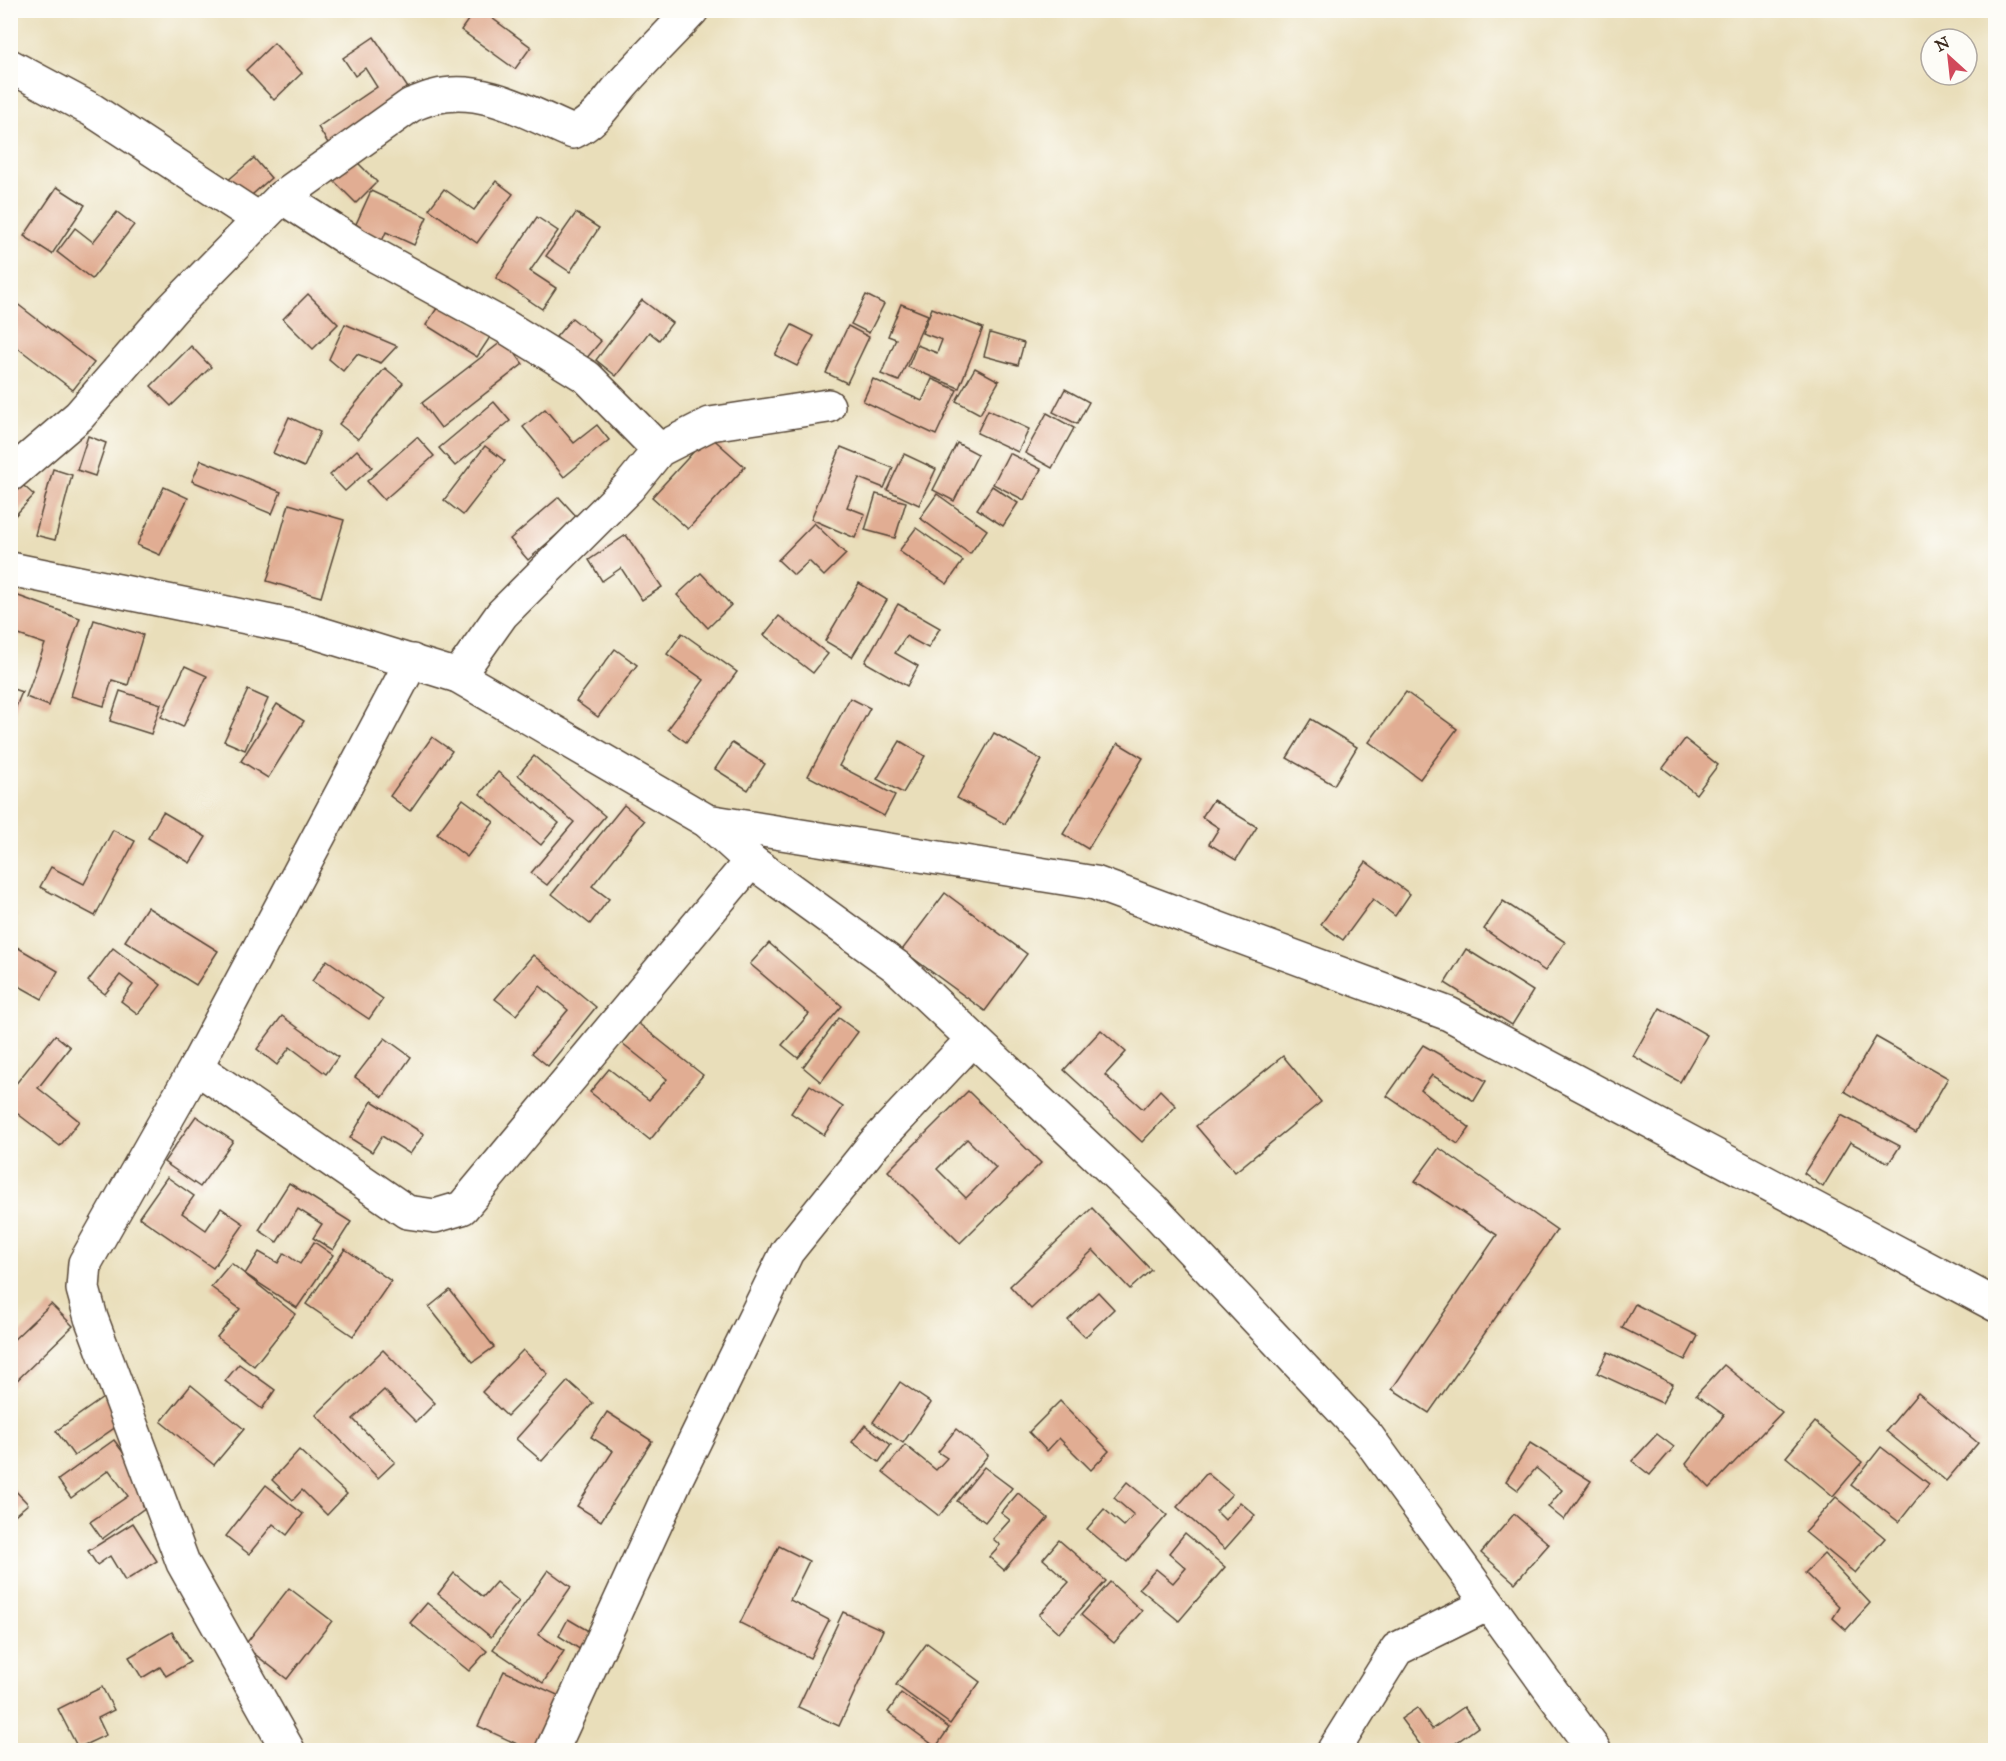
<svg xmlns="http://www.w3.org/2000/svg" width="2006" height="1761" font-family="'IM FELL Great Primer',serif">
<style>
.building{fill:#e1ad93;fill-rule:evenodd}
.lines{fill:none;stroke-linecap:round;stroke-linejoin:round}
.street-casing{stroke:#554535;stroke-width:36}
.secondary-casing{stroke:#554535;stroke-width:36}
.street{stroke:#fff;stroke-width:33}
.secondary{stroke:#fff;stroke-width:33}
</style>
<rect width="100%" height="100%" fill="#fdfcf7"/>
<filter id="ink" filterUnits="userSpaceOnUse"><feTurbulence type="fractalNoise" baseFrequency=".0167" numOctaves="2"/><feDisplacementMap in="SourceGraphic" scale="12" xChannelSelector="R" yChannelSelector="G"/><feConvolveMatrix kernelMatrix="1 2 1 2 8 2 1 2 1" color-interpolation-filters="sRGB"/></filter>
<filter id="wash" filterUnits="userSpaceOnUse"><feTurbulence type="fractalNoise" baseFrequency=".008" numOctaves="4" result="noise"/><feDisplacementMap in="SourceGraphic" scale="24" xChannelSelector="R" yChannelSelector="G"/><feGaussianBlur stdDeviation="1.35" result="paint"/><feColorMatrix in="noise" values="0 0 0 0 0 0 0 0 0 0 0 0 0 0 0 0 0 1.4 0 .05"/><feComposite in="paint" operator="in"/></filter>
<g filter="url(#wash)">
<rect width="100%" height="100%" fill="#e9deba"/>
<g id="blocks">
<g class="building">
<polygon points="475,10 481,10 531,47 515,69 461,30"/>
<polygon points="374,37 412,94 331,148 318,127 377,87 365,68 355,76 343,58"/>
<polygon points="274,43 302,73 274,100 246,70"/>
<polygon points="352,157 377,182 356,203 331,178"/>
<polygon points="254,158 271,178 244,202 226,182"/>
<polygon points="496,181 513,194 477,243 429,209 444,189 474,210"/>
<polygon points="57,187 85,205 52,254 24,236"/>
<polygon points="371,191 427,217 414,245 386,232 379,248 351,235"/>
<polygon points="117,212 134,225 92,279 57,252 75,228 93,242"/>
<polygon points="576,213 599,228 570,272 546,256"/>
<polygon points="537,217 558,231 530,271 556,288 542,309 496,278"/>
<polygon points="308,294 338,324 313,349 283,319"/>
<polygon points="866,295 884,304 869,333 851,324"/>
<polygon points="642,300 672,323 659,340 649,332 616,376 596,360"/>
<polygon points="441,302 492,334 477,357 426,325"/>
<polygon points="16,303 94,363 73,390 10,342 10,310"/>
<polygon points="901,304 928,315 899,381 881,374 896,339 888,336"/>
<polygon points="932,308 983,328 959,388 908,367 917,345 937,353 942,340 922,333"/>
<polygon points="572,318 601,341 585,360 556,337"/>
<polygon points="345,324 397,346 381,363 357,354 343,371 329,359"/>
<polygon points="792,325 814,336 797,366 775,355"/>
<polygon points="848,326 869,337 847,383 826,373"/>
<polygon points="990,333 1024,343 1018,365 984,356"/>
<polygon points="505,339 523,364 441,428 422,403"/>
<polygon points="191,346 211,367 171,406 151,386"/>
<polygon points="385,368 403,383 358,439 339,424"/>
<polygon points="975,368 999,381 980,414 956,401"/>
<polygon points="873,379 922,401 932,379 957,390 936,435 863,401"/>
<polygon points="1065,389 1089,402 1077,424 1053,412"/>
<polygon points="494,402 510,421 455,466 439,448"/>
<polygon points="545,409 574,443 597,425 609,440 564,477 523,427"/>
<polygon points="988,410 1029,429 1018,452 977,433"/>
<polygon points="1047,413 1074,428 1052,468 1025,453"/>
<polygon points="289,417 320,432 304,467 273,453"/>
<polygon points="709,435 745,467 688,529 652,497"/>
<polygon points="88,436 106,443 95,476 77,470"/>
<polygon points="417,437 434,456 384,500 367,481"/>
<polygon points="957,443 978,454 954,501 933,490"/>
<polygon points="485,446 505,461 463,515 444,500"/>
<polygon points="841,447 893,468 884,488 859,478 847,507 865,514 855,538 811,519"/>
<polygon points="357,450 372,467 345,491 330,475"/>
<polygon points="1009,453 1041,469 1024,500 993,484"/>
<polygon points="904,454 936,469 919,505 887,490"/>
<polygon points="201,460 281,492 272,514 192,481"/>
<polygon points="53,469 72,475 55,540 35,535"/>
<polygon points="17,480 34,495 10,521 10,487"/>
<polygon points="992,486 1018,503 1003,526 977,509"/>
<polygon points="164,487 188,498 160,555 137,545"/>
<polygon points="876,494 906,502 895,538 865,530"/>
<polygon points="937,494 987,530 970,554 920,518"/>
<polygon points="559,497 577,517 528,560 510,539"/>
<polygon points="289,504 344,520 321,597 267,581"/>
<polygon points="814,523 846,554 824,576 809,561 794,575 778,560"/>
<polygon points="916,528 963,561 947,584 899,551"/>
<polygon points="626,535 662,587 642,600 621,568 602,581 589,560"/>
<polygon points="701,573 731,605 708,628 677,595"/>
<polygon points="859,583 887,600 852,657 825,641"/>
<polygon points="10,593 80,618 49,706 26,697 45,644 10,632"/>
<polygon points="898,604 940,628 928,648 906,636 895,653 918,666 907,686 865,662"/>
<polygon points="779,616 828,654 813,673 764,635"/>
<polygon points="94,620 143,635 128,685 112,680 104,706 71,696"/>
<polygon points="682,633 737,672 686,742 668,729 704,680 667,654"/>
<polygon points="615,649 637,665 598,717 576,701"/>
<polygon points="185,666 207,676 183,727 161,717"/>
<polygon points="10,688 22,692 11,719 10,719"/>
<polygon points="248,690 268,699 245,750 224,741"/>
<polygon points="120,691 161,704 151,734 110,721"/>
<polygon points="1406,692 1457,729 1420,779 1369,742"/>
<polygon points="850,698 870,708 839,766 895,795 884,816 808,776"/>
<polygon points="277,704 304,721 268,778 241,761"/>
<polygon points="1311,719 1357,747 1334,785 1287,758"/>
<polygon points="994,733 1042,760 1005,824 957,798"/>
<polygon points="432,737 452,751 410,811 390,796"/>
<polygon points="1685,739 1718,765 1696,794 1663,768"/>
<polygon points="900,741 925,756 903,793 877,779"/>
<polygon points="732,743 765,764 748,790 715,769"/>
<polygon points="1118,743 1143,758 1088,849 1063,834"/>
<polygon points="534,756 605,816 547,885 531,873 574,822 518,775"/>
<polygon points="498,772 559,823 541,845 480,794"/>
<polygon points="463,799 494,822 467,857 437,834"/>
<polygon points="1213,800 1257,827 1236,860 1209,844 1219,828 1202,817"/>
<polygon points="624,805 644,821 592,886 609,899 590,924 552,894"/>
<polygon points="163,812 206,837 190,863 148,838"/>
<polygon points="113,830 135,841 95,916 40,887 51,867 84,884"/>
<polygon points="1366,862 1410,894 1395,916 1373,899 1343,940 1321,924"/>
<polygon points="945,893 1027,954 985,1011 902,950"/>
<polygon points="1503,901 1565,942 1545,971 1484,929"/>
<polygon points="147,907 218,951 196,985 125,941"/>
<polygon points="10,912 17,915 10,927"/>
<polygon points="769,943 842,1006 798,1058 782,1045 809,1014 750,964"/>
<polygon points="15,946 58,971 42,999 10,981 10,953"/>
<polygon points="113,948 161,985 138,1014 121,1001 133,985 120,975 105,994 88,981"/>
<polygon points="1466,949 1533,991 1512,1025 1445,983"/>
<polygon points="533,955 596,1007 548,1066 532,1053 568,1010 540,986 516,1015 495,999"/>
<polygon points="327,960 383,999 369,1019 312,981"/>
<polygon points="1660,1008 1707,1035 1680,1082 1633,1056"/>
<polygon points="282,1016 338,1057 326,1074 290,1047 277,1065 257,1049"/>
<polygon points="839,1018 858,1032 821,1082 803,1067"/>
<polygon points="638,1023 703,1075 650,1140 590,1092 609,1069 649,1100 667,1079 622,1043"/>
<polygon points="1101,1030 1126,1052 1105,1075 1143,1109 1160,1090 1176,1106 1142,1142 1064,1070"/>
<polygon points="55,1035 70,1047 38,1088 79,1121 60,1146 10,1108 10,1091"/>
<polygon points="1876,1037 1948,1078 1916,1133 1844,1091"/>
<polygon points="385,1038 411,1057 383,1097 355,1077"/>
<polygon points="1423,1045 1486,1081 1474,1101 1432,1075 1421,1090 1470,1128 1458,1144 1387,1096"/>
<polygon points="1283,1056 1321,1102 1235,1172 1196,1126"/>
<polygon points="810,1085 843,1107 824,1135 791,1113"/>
<path d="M968 1091 1041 1163 960 1243 888 1171ZM967 1139 996 1168 966 1198 937 1169Z"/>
<polygon points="372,1101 424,1134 410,1154 382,1136 372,1152 350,1138"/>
<polygon points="1841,1115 1900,1146 1889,1163 1850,1142 1823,1187 1804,1173"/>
<polygon points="196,1116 233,1141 200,1187 164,1162"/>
<polygon points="1439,1148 1557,1230 1429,1413 1392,1389 1497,1235 1415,1181"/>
<polygon points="167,1177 194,1196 182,1213 206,1230 221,1208 244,1224 213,1268 139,1217"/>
<polygon points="289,1183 351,1222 333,1250 313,1238 322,1224 298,1209 277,1242 259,1230"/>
<polygon points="1092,1208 1151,1270 1130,1289 1093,1250 1031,1309 1010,1286"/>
<polygon points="314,1242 333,1255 297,1308 245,1274 259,1252 278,1263 284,1253 300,1264"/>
<polygon points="345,1249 391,1281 353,1336 306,1304"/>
<polygon points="231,1263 295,1314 254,1366 217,1337 240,1309 211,1287"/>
<polygon points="450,1290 494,1347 473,1362 429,1307"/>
<polygon points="1098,1292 1114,1309 1085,1337 1068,1320"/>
<polygon points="51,1304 73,1326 10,1387 10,1343"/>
<polygon points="1635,1304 1698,1336 1685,1360 1622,1328"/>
<polygon points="383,1350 435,1403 416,1422 384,1390 353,1419 395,1462 378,1478 316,1415"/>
<polygon points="523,1350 548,1374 507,1416 482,1392"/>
<polygon points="1608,1352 1673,1384 1662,1403 1597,1373"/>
<polygon points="239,1364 275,1390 262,1409 225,1381"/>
<polygon points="1724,1365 1782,1412 1710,1488 1686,1464 1724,1415 1696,1395"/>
<polygon points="568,1381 593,1403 542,1461 516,1439"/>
<polygon points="900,1382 931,1403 903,1443 873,1422"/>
<polygon points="191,1385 244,1429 214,1465 161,1422"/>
<polygon points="1918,1393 1978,1443 1946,1481 1886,1431"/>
<polygon points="106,1396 123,1422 74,1456 56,1431"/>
<polygon points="1060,1401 1109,1451 1091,1470 1059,1438 1047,1451 1029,1432"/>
<polygon points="607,1412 652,1441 601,1521 577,1506 613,1451 591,1437"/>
<polygon points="1815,1422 1862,1462 1833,1496 1786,1457"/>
<polygon points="865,1425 891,1445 879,1462 852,1442"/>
<polygon points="956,1429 988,1455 939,1516 883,1472 905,1445 936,1470 947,1458 938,1452"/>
<polygon points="1657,1434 1674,1447 1650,1475 1632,1461"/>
<polygon points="114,1440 157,1499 102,1539 90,1522 128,1496 109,1470 71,1498 58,1480"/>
<polygon points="1530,1443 1591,1481 1564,1520 1548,1507 1562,1490 1536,1468 1518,1490 1506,1481"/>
<polygon points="1881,1447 1929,1484 1899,1522 1851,1485"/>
<polygon points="299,1450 347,1494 327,1515 302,1490 293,1500 272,1480"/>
<polygon points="984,1467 1012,1488 985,1522 957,1501"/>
<polygon points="1207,1473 1232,1494 1216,1511 1225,1520 1240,1502 1255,1515 1225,1549 1177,1507"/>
<polygon points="1127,1482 1167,1515 1127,1562 1087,1529 1104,1509 1124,1526 1134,1515 1114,1498"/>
<polygon points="10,1485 28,1504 10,1519"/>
<polygon points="266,1485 303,1514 287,1535 273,1524 249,1554 226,1536"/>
<polygon points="1018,1493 1048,1518 1004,1570 989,1557 1000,1545 993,1539 1010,1520 1001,1513"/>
<polygon points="1836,1497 1885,1538 1855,1573 1805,1532"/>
<polygon points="1514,1514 1549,1544 1515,1583 1481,1553"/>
<polygon points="133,1523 157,1561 125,1581 110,1556 97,1565 88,1551"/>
<polygon points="1185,1533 1225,1567 1179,1621 1139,1588 1156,1569 1173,1583 1186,1568 1169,1553"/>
<polygon points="1059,1540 1106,1581 1059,1633 1039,1615 1069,1582 1043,1559"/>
<polygon points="779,1546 809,1561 790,1600 829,1620 810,1658 740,1623"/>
<polygon points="1824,1554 1870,1603 1846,1630 1833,1618 1840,1607 1805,1573"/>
<polygon points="548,1570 571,1587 538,1634 564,1651 543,1683 493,1649"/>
<polygon points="454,1573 483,1597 496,1582 519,1601 491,1637 438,1594"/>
<polygon points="1110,1582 1142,1611 1114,1643 1081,1615"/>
<polygon points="289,1588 332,1621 287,1679 244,1646"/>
<polygon points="427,1603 487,1651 469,1671 410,1623"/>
<polygon points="843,1612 883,1630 839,1726 798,1707"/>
<polygon points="568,1619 592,1633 581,1650 559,1636"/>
<polygon points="172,1632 190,1662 166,1676 160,1667 142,1678 129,1657"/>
<polygon points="927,1643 980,1682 950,1724 896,1685"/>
<polygon points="504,1671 560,1696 535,1750 530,1750 478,1726"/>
<polygon points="102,1687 114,1710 98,1718 106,1735 78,1748 58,1709"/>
<polygon points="901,1693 949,1728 936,1747 888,1712"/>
<polygon points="1464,1707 1478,1727 1446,1750 1424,1750 1401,1719 1417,1708 1432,1729"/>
<polygon points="930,1745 938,1750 925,1750"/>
</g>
</g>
</g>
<g filter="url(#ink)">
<use href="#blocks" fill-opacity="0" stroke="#554535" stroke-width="1.5"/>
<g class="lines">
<defs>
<g id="street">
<polyline points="10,66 92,110 260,220"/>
<polyline points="282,197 358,246 506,327 587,377 659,450"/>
<path d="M10 475 79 416 173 308 282 197 411 105C419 102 426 99 434 97 482 84 530 114 573 132 597 121 608 100 625 81 646 57 670 34 692 10"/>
<polyline points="458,676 502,614 629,487 659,450 710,424 828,406"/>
<polyline points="707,821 1095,883 1449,1014 1996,1305"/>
<polyline points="196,1067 407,1212 435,1216 462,1208 751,861"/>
<polyline points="288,1750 183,1563 91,1318 83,1289 85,1263 196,1067 412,661"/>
<polyline points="552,1750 677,1477 787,1252 874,1144 973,1039"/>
<polyline points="1334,1750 1397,1649 1488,1604"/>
</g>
<polyline id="secondary" points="10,569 305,629 458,676 707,821 751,861 897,967 1153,1209 1367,1436 1594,1750"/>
</defs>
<use href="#street" class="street-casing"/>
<use href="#secondary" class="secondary-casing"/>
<use href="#street" class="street"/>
<use href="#secondary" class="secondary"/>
</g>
</g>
<rect width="2006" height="1761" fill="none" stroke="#fdfcf7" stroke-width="36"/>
<g transform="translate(1949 57) rotate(333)"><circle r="28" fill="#fdfcf7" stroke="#afa8a0" stroke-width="1.5"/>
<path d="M0-4.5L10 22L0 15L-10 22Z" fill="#d1495b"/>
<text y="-9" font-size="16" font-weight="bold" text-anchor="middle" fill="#3b2a1e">N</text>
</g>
</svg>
